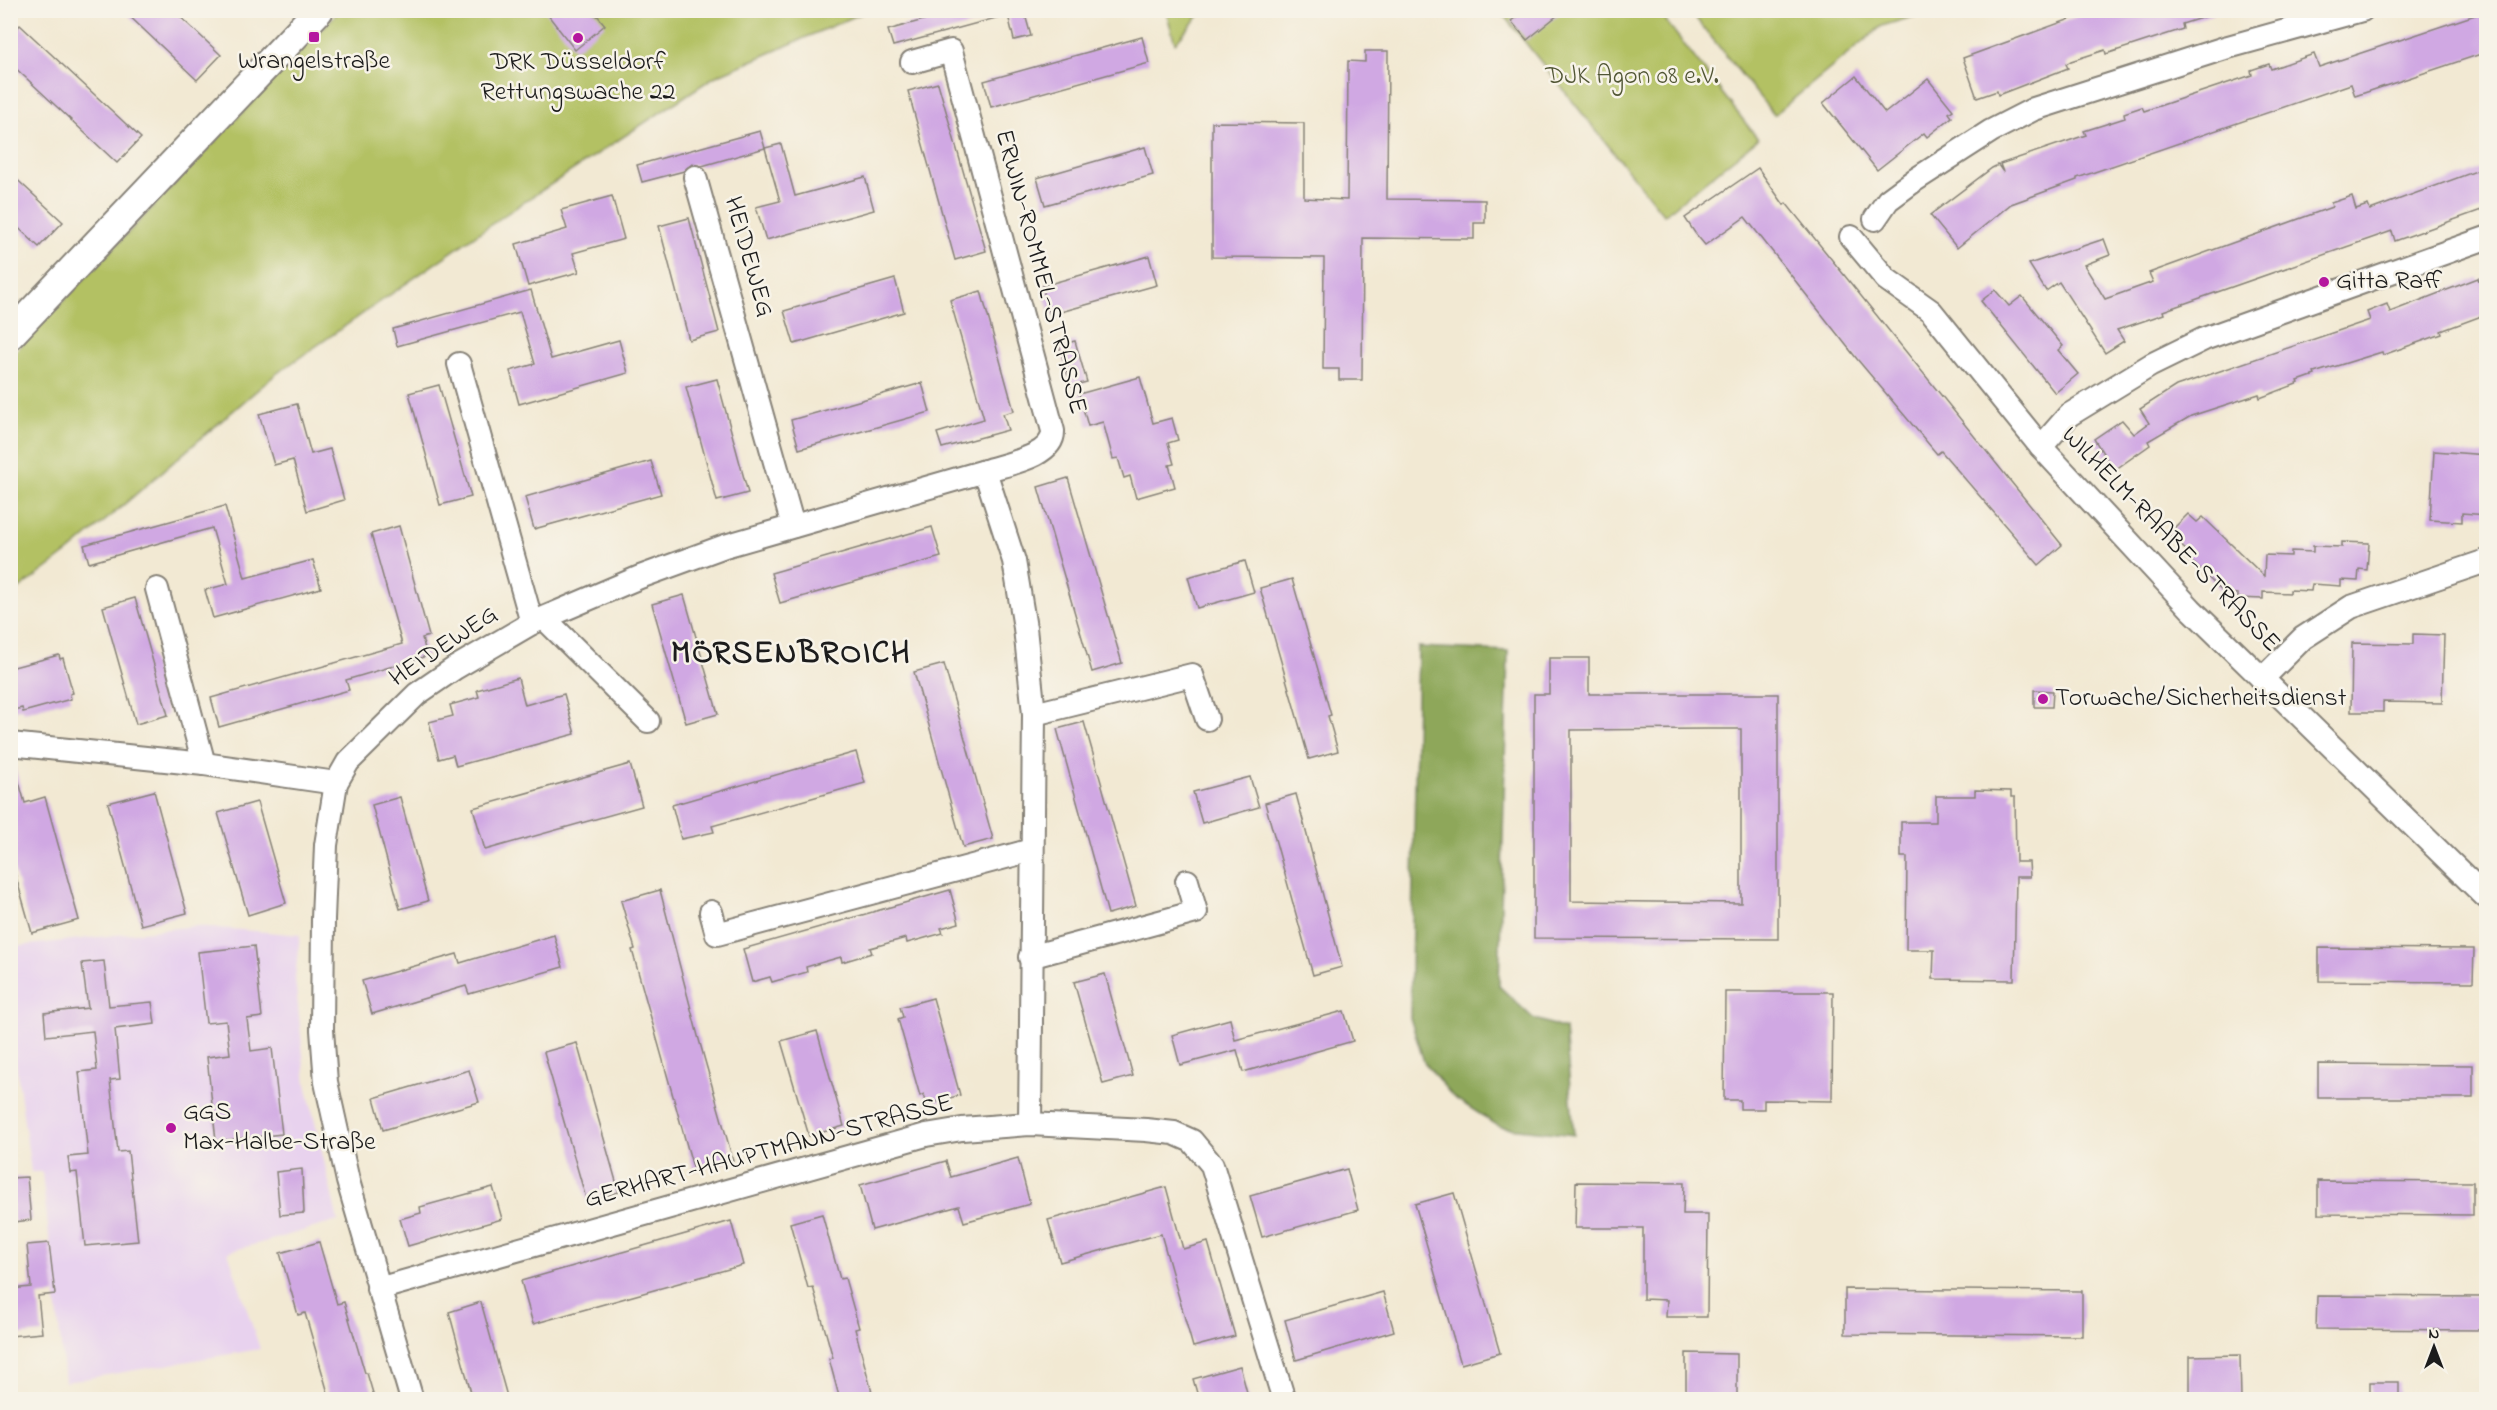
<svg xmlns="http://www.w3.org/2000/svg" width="2497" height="1410" font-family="'Indie Flower',sans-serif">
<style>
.built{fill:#e8d2ee}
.green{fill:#b3c164;stroke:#686e40;stroke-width:1.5}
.forest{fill:#8ea75a;stroke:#55623b;stroke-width:1.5}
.building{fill:#d0a8e3;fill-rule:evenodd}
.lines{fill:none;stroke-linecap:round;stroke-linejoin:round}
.minor-casing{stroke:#878278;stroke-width:26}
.major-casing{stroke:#878278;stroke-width:32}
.minor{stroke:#fff;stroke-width:22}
.major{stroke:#fff;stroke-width:28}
.poi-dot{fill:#b5179e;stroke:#f7f3e8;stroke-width:2}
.labels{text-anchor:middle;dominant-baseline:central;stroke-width:5;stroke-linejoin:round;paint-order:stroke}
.poi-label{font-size:26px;fill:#1c1c1c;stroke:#f7f3e8;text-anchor:start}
.park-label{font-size:26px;fill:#515635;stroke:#f7f3e8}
.street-label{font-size:26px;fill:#1c1c1c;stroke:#f7f3e8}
.district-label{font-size:32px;font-weight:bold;letter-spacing:1.5px;fill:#1c1c1c;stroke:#f7f3e8}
</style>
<rect width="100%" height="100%" fill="#f7f3e8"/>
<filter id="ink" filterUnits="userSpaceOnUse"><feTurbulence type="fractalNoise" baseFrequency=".0167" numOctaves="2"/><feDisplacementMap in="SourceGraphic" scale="12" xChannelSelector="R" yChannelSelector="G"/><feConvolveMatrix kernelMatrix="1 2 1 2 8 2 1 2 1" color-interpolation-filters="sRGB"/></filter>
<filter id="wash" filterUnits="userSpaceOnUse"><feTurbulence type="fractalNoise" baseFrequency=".008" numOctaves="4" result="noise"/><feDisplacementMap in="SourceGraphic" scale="24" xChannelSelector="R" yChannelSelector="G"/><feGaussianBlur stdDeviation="1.35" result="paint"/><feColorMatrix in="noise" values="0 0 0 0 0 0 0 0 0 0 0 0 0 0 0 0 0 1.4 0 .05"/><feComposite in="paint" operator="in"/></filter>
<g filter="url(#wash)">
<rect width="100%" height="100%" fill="#f2e9d3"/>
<polygon class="built" points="195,926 300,935 295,978 306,1084 338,1221 228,1252 260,1349 65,1382 42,1172 31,1172 11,1026 10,947"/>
<g class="green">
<polygon points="339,11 867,11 714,77 512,210 276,374 71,550 11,595 10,357"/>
<polygon points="1166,11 1203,10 1203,11 1175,43"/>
<polygon points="1500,11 1658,11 1758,139 1664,215"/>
<polygon points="1690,11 1932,11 1882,26 1774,115"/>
</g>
<polygon class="forest" points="1418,647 1508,651 1499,986 1533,1018 1565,1029 1574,1135 1500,1127 1453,1097 1424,1062 1410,1018"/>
<g id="blocks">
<g class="building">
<polygon points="123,10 173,10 221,55 197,80"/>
<polygon points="544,10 593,10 605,25 575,50"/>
<polygon points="959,10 1007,10 1007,15 893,46 888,30"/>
<polygon points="1525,10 1564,10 1527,40 1511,21"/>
<polygon points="2095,10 2213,10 2214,14 2182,24 2183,29 2106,54 2105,50 2071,61 2066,64 2068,68 1998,95 1997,91 1977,98 1963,58"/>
<polygon points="1024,11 1031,36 1014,40 1008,15"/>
<polygon points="2487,11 2487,52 2355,96 2351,84 2077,178 2077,180 2011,204 1957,248 1930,215 1992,168 1998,165 2003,172 2000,164 2086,135 2084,131 2125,118 2124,113 2142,107 2144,111 2252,75 2251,70 2269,64 2271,69 2314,54 2319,67"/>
<polygon points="20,25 141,138 117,163 10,63 10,35"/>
<polygon points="1142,37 1149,63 991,107 984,81"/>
<polygon points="1365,51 1388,51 1387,199 1485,200 1485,223 1474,223 1474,239 1363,238 1362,380 1339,380 1339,369 1323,369 1324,258 1212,257 1212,122 1304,123 1304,198 1347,200 1348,61 1365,62"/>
<polygon points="1856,76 1885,113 1928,79 1953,110 1949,113 1952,117 1927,137 1924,133 1877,170 1823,103"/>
<polygon points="938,83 986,251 955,260 908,91"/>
<polygon points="760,131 765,148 702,166 692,164 684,171 642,182 637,165"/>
<polygon points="781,144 795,196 865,177 874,210 766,240 756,207 780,201 765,148"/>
<polygon points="1145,147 1153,175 1045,205 1037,178"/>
<polygon points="2487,167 2487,208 2395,241 2392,231 2163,311 2164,314 2117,330 2124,341 2105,353 2059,282 2046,291 2029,264 2104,239 2110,255 2084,265 2105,299 2153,282 2149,273 2332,207 2331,203 2352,196 2356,209 2368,205 2370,210"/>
<polygon points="1758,168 1784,205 1786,203 2062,545 2039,565 1941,451 1937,454 1857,359 1745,217 1705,245 1695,233 1685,218"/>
<polygon points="10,173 63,222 39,247 10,220"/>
<polygon points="612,196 624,239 573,253 579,272 528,286 516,244 567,229 561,210"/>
<polygon points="689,218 719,332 689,340 659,226"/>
<polygon points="1149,256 1157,285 1050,315 1042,286"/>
<polygon points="2478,278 2479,281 2487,278 2487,314 2441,331 2442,334 2383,355 2382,352 2314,373 2315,375 2298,381 2299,383 2260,398 2259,394 2191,416 2148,441 2150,445 2116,469 2113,469 2094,439 2122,420 2134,434 2149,423 2140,409 2176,386 2370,320 2367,312 2387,304 2390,312"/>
<polygon points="895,279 904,312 794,344 784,311"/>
<polygon points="531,290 551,359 619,340 628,373 519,404 510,371 535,364 520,312 397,346 393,329"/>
<polygon points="1995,290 2009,306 2022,296 2063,346 2058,350 2078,374 2055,393 1981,301"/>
<polygon points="981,291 1014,411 1003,414 1008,430 942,448 937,433 984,419 950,300"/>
<polygon points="1075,341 1087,382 1071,386 1059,345"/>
<polygon points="1140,377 1153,423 1172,418 1178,440 1168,443 1174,464 1169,465 1175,487 1136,498 1130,476 1124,478 1118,458 1113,459 1103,422 1088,426 1079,394"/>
<polygon points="717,379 748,493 717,501 686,387"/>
<polygon points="922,383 930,412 799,449 791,420"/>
<polygon points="439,385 471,497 440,505 409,393"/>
<polygon points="297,404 311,454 330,449 344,500 307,511 293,460 274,465 259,414"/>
<polygon points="2434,451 2487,455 2487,515 2462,513 2462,522 2430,520"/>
<polygon points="651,461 661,494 534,529 525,497"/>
<polygon points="1068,478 1122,663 1092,672 1038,487"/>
<polygon points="225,506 245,578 313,560 321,588 213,618 205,590 228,584 212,528 89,563 84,545"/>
<polygon points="2188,514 2197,522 2203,517 2264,576 2265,555 2291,556 2291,551 2313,552 2313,546 2342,547 2342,542 2369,543 2367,570 2359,569 2358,581 2341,580 2341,586 2312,584 2311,591 2290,590 2290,593 2263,592 2263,599 2238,598 2238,594 2224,593 2184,554 2187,551 2168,534"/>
<polygon points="399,526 429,636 422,638 427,656 346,680 349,690 219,727 211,698 402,644 371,534"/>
<polygon points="932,527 941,557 780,603 771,573"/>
<polygon points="1245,561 1254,592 1197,608 1188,577"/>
<polygon points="1292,579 1331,715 1328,716 1338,751 1309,759 1260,588"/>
<polygon points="684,595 718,714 686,723 652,604"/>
<polygon points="135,598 168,715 136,724 103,607"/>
<polygon points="2413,634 2444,635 2442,703 2383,702 2383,712 2351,712 2352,643 2413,644"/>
<polygon points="59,655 60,659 63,658 73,693 70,694 71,699 23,712 22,708 10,711 10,668"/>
<path d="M1549 658H1589V694H1778V939L1534 938V694H1549ZM1709 729H1741V903L1571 901V730Z"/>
<polygon points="944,664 993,839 963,847 914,672"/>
<polygon points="518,678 525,705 564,694 575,734 456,766 453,755 439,759 429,722 453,716 450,705 479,697 477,690"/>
<polygon points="2034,690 2053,691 2052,707 2034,707"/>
<polygon points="1084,722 1136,906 1108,914 1057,729"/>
<polygon points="856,752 865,783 712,826 714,832 681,839 672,805"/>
<polygon points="630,764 642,806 485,850 473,808"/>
<polygon points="15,768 25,803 45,797 79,920 32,933 10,856 10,769"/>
<polygon points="1250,777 1259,807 1202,823 1193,792"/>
<polygon points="1975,790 2011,791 2011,797 2015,797 2016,862 2029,862 2030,877 2016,877 2014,980 1933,979 1934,950 1906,950 1907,857 1901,857 1901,822 1936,822 1936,796 1975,796"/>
<polygon points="154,791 187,913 141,925 108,803"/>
<polygon points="1296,794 1342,967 1313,975 1265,803"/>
<polygon points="400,797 428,901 400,909 372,805"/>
<polygon points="257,802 286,903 248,915 218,813"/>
<polygon points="660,890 698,1036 733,1160 694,1171 632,950 635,949 621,901"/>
<polygon points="950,890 959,923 941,928 943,933 907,943 906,938 870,948 872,953 842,962 841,957 823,962 806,967 807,972 772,982 770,977 752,982 743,949"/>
<polygon points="554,935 563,967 469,994 466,986 372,1014 362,981 457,954 460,963"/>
<polygon points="254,946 262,1017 247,1019 251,1051 272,1048 282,1134 216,1141 207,1057 230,1054 226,1021 206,1023 198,952"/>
<polygon points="2319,948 2474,949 2473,982 2319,981"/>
<polygon points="104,961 109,1006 152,1002 155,1024 115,1029 120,1079 110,1080 118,1152 128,1151 138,1241 85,1246 77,1172 70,1173 68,1157 88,1155 79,1072 97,1070 93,1031 46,1036 44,1013 88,1008 82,963"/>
<polygon points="1105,974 1133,1076 1103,1084 1074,982"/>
<polygon points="1725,992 1833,992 1832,1101 1764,1100 1764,1109 1740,1109 1740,1100 1724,1100"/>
<polygon points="933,998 960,1095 927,1105 924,1094 920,1096 898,1019 903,1017 900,1007"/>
<polygon points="1344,1011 1353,1041 1243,1072 1237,1050 1180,1065 1172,1035 1230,1019 1235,1040"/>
<polygon points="817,1031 844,1126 809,1136 781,1041"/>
<polygon points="577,1043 619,1192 587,1202 544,1052"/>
<polygon points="2318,1064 2473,1065 2473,1098 2318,1098"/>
<polygon points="469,1070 479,1102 383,1130 374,1098"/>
<polygon points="1018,1158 1030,1204 964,1222 959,1206 872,1230 860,1185 946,1161 951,1177"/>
<polygon points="302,1169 304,1213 280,1215 276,1172"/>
<polygon points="1347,1169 1358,1210 1262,1237 1250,1196"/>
<polygon points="27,1177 31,1220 14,1222 12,1202 10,1202 10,1178"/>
<polygon points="2318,1181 2473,1182 2473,1215 2318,1214"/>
<polygon points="1576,1182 1684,1183 1683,1214 1708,1214 1707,1317 1666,1317 1667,1300 1643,1299 1643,1228 1575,1228"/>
<polygon points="493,1187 502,1219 408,1246 400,1219 421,1213 420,1207"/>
<polygon points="1166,1187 1183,1249 1208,1242 1235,1336 1193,1347 1161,1234 1060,1262 1048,1220"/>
<polygon points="1454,1193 1500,1353 1461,1364 1415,1204"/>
<polygon points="822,1214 840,1279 845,1278 859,1328 855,1329 874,1400 840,1400 829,1359 833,1358 813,1287 808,1288 790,1223"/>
<polygon points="731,1221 743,1265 533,1324 521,1281"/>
<polygon points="319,1242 337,1304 344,1302 365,1373 367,1373 375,1400 330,1400 305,1313 298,1315 280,1253"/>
<polygon points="49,1243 55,1294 38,1296 42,1333 10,1336 10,1289 31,1287 27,1245"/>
<polygon points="1845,1289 2082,1291 2082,1336 1845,1334"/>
<polygon points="1383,1292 1394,1331 1296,1360 1285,1320"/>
<polygon points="2317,1296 2487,1297 2487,1330 2316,1329"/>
<polygon points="481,1302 501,1375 508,1400 473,1400 449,1312"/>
<polygon points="1686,1353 1737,1354 1737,1400 1686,1400"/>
<polygon points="2240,1355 2241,1400 2190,1400 2190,1356"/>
<polygon points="1240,1366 1249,1400 1199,1400 1193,1379"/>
<rect x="2370" y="1382" width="29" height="18"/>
</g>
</g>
</g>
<g filter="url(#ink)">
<use href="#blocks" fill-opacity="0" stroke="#878278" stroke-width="1.5"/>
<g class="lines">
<defs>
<g id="minor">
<path d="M912 62 951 51 1053 431C1054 457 1005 464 985 471L1014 561 1025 628 1034 714 1030 1124"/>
<polyline points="695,177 793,526"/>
<polyline points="1875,219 1888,200 1915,180 1991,131 2034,109 2228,47 2362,10"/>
<polyline points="1851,237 1886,279 1931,311 2041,447 2191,609 2486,897"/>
<polyline points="459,364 532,623"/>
<polyline points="2041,447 2069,415 2151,365 2204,339 2486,238"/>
<polyline points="157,589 204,764"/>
<polyline points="545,619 648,721"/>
<polyline points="2262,679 2303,638 2351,607 2486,561"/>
<polyline points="1034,714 1192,675 1207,719"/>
<polyline points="10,744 204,764 336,783"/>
<polyline points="711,912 717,934 1032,850"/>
<polyline points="1030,957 1196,912 1187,881"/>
<polyline points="378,1289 926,1135 962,1129 1030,1124 1146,1130 1174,1133 1192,1141 1212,1165 1284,1400"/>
<polyline points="412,1400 348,1181 326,1082 322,1030 323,919 326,845 336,783 348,762 417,694 455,668 532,623 640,577 725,546 985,471"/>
</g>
<polyline id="major" points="10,335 319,10"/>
</defs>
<use href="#minor" class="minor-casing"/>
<use href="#major" class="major-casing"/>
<use href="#minor" class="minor"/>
<use href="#major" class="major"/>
</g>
</g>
<g class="poi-dot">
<rect x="308" y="31" width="12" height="12" rx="3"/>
<circle cx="578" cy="38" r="6"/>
<circle cx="2324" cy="282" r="6"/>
<circle cx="2043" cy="699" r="6"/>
<circle cx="171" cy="1128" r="6"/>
</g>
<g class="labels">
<g class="poi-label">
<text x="314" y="62" text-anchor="middle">Wrangelstraße</text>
<text x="578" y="63" text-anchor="middle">DRK Düsseldorf<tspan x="578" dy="30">Rettungswache 22</tspan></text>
<text x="2336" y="282">Gitta Raff</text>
<text x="2055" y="699">Torwache/Sicherheitsdienst</text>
<text x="183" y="1113">GGS<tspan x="183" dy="30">Max-Halbe-Straße</tspan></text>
</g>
<g class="park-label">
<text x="1632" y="77">DJK Agon 08 e.V.</text>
</g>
<g class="street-label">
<text transform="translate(748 257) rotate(74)">HEIDEWEG</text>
<text transform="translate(1040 272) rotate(75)">ERWIN-ROMMEL-STRASSE</text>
<text transform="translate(2170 540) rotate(46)">WILHELM-RAABE-STRASSE</text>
<text transform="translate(444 647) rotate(-34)">HEIDEWEG</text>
<text transform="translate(769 1152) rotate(-15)">GERHART-HAUPTMANN-STRASSE</text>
</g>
<g class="district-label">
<text x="791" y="654">MÖRSENBROICH</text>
</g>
</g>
<rect width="2497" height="1410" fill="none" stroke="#f7f3e8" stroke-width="36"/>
<g transform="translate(2434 1347)" stroke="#f7f3e8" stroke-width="4.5" paint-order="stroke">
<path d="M0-4.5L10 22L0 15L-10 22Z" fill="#1c1c1c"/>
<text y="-9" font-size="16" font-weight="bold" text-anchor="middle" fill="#1c1c1c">N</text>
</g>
</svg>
